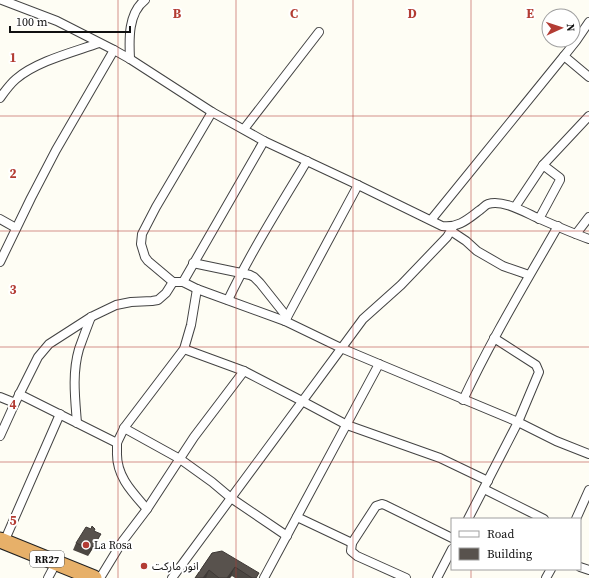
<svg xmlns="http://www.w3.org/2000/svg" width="589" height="578" font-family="'Source Serif 4','Noto Sans Arabic',serif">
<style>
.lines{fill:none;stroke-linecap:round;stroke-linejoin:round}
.street-casing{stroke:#434343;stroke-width:10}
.highway-casing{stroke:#212121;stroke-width:17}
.street{stroke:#fff;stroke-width:8}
.highway{stroke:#e7b069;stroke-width:15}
.wall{fill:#4c4742}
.shaded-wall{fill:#3e3936}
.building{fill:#58524d;stroke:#3e3936}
.grid{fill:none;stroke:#b33c34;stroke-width:1;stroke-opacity:0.55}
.poi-dot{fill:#b33c34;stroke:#fff;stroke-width:1.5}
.labels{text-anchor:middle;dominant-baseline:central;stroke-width:4;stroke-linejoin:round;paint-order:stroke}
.shield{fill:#fff;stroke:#585858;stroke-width:1}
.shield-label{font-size:10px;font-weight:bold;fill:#101010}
.poi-label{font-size:11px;fill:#101010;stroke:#fff;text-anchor:start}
.grid-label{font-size:13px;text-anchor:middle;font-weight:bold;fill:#b33c34;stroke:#fff;stroke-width:4;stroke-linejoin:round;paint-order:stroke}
</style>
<rect width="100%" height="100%" fill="#fefdf4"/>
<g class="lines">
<defs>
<g id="street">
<path d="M2 0 57 21 114 50 130 59 212 112 264 141 358 185 442 226C459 228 468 219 480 210 483 208 485 205 488 204 503 199 526 213 540 219 556 226 572 233 589 239"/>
<polyline points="564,56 576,41 589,22"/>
<path d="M130 59C129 39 128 13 145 0"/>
<path d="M0 98C5 91 10 84 16 79 37 61 74 52 99 43"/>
<polyline points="244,129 319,32"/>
<polyline points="515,207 543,165 589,116"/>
<polyline points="0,219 16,228"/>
<polyline points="539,219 560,180 560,178 543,165"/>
<polyline points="431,220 564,56 589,77"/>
<polyline points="451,231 466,241 477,251 503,266 529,275"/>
<polyline points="576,234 589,217"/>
<polyline points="0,262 31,198 56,150 114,50"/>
<polyline points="193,263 241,273 250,275 254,277 260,283 287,317"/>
<polyline points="173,282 148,261 145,257 141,244 142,234 156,207 212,112"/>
<polyline points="183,282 264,141"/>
<path d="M228 300C251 252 279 207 307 161"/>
<polyline points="285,321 358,185"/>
<polyline points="184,349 244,371 302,401 347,425 440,458 488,481"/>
<polyline points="19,394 117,443"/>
<polyline points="0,397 15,403"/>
<path d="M463 400C491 340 525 284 558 226"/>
<path d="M77 423C75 398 72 373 79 349 83 338 87 327 91 317"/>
<polyline points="124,428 180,459 212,482 231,498 287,536"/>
<polyline points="0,436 15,403 38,357 49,344 91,317 116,305 131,302 152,301 158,300 166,293 173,282 183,282 197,289 285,321 341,348 379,364 518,422 556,441 589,454"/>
<polyline points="484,489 544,519"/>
<path d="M147 509C132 492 116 476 117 452 117 449 117 445 117 443 119 438 122 433 124 428L184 349 191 325 197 289"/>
<polyline points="297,517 352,543"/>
<polyline points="468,519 518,422 539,372 536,365 494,338"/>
<polyline points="576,519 589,490"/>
<polyline points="4,542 60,414"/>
<polyline points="580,567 589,570"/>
<polyline points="48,578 56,563"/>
<polyline points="100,578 122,542 147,509 194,437 244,371"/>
<polyline points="172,578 363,319 401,285 447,237 453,227"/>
<polyline points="264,578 379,364"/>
<polyline points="406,578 357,556 351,551 352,543 376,506 382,504 385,505 452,538"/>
<polyline points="437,578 452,549"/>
<polyline points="546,578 551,569"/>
</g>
<polyline id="highway" points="0,540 94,578"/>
</defs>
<use href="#street" class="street-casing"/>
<use href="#highway" class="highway-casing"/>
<use href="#street" class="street"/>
<use href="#highway" class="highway"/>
</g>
<g class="wall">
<polygon points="94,531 98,540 88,556 73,550 76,543"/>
<polygon points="212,553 257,578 235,578 232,576 230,578 195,578"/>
</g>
<g class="shaded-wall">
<polygon points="101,534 98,540 88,556 91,549"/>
<polygon points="235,567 230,578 227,578"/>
<polygon points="209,570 206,578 203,578"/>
</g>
<g class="building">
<polygon points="92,526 95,529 94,531 101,534 91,549 76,543 86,527 91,529"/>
<polygon points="222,551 259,573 256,578 252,578 235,567 227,578 219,578 209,570 203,578 195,578 212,553"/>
</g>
<path class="grid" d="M118 0V578M236 0V578M353 0V578M471 0V519M0 116H589M0 231H589M0 347H589M0 462H589M471 569V578"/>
<g class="poi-dot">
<circle cx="86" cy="545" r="4"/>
<circle cx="144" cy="566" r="4"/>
</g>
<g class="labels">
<rect class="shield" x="30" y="551" width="34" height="16" rx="3"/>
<g class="shield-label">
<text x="47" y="559">RR27</text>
</g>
<g class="poi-label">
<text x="94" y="545">La Rosa</text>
<text x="152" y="566">انور ماركت</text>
</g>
</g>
<g class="grid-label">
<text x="177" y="18">B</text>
<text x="294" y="18">C</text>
<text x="412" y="18">D</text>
<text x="530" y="18">E</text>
<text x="13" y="62">1</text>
<text x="13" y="178">2</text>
<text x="13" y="294">3</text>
<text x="13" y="409">4</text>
<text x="13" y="525">5</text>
</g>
<rect x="451" y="518" width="130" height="52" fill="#ffffff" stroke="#9f9f9f"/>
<rect x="459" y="531" width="20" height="6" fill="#ffffff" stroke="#9f9f9f"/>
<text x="487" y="538" font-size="12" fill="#101010">Road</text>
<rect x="459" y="548" width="20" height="12" fill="#58524d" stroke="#9f9f9f"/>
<text x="487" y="558" font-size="12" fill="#101010">Building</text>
<g transform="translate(561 28) rotate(87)"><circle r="19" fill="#ffffff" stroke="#9f9f9f"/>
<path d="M0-3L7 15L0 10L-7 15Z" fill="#b33c34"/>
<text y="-6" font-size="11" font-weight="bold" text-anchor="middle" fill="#101010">N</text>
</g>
<path d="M10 26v6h120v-6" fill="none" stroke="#101010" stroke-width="2"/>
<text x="16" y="26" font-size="12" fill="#101010" stroke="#ffffff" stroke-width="3" paint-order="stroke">100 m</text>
</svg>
